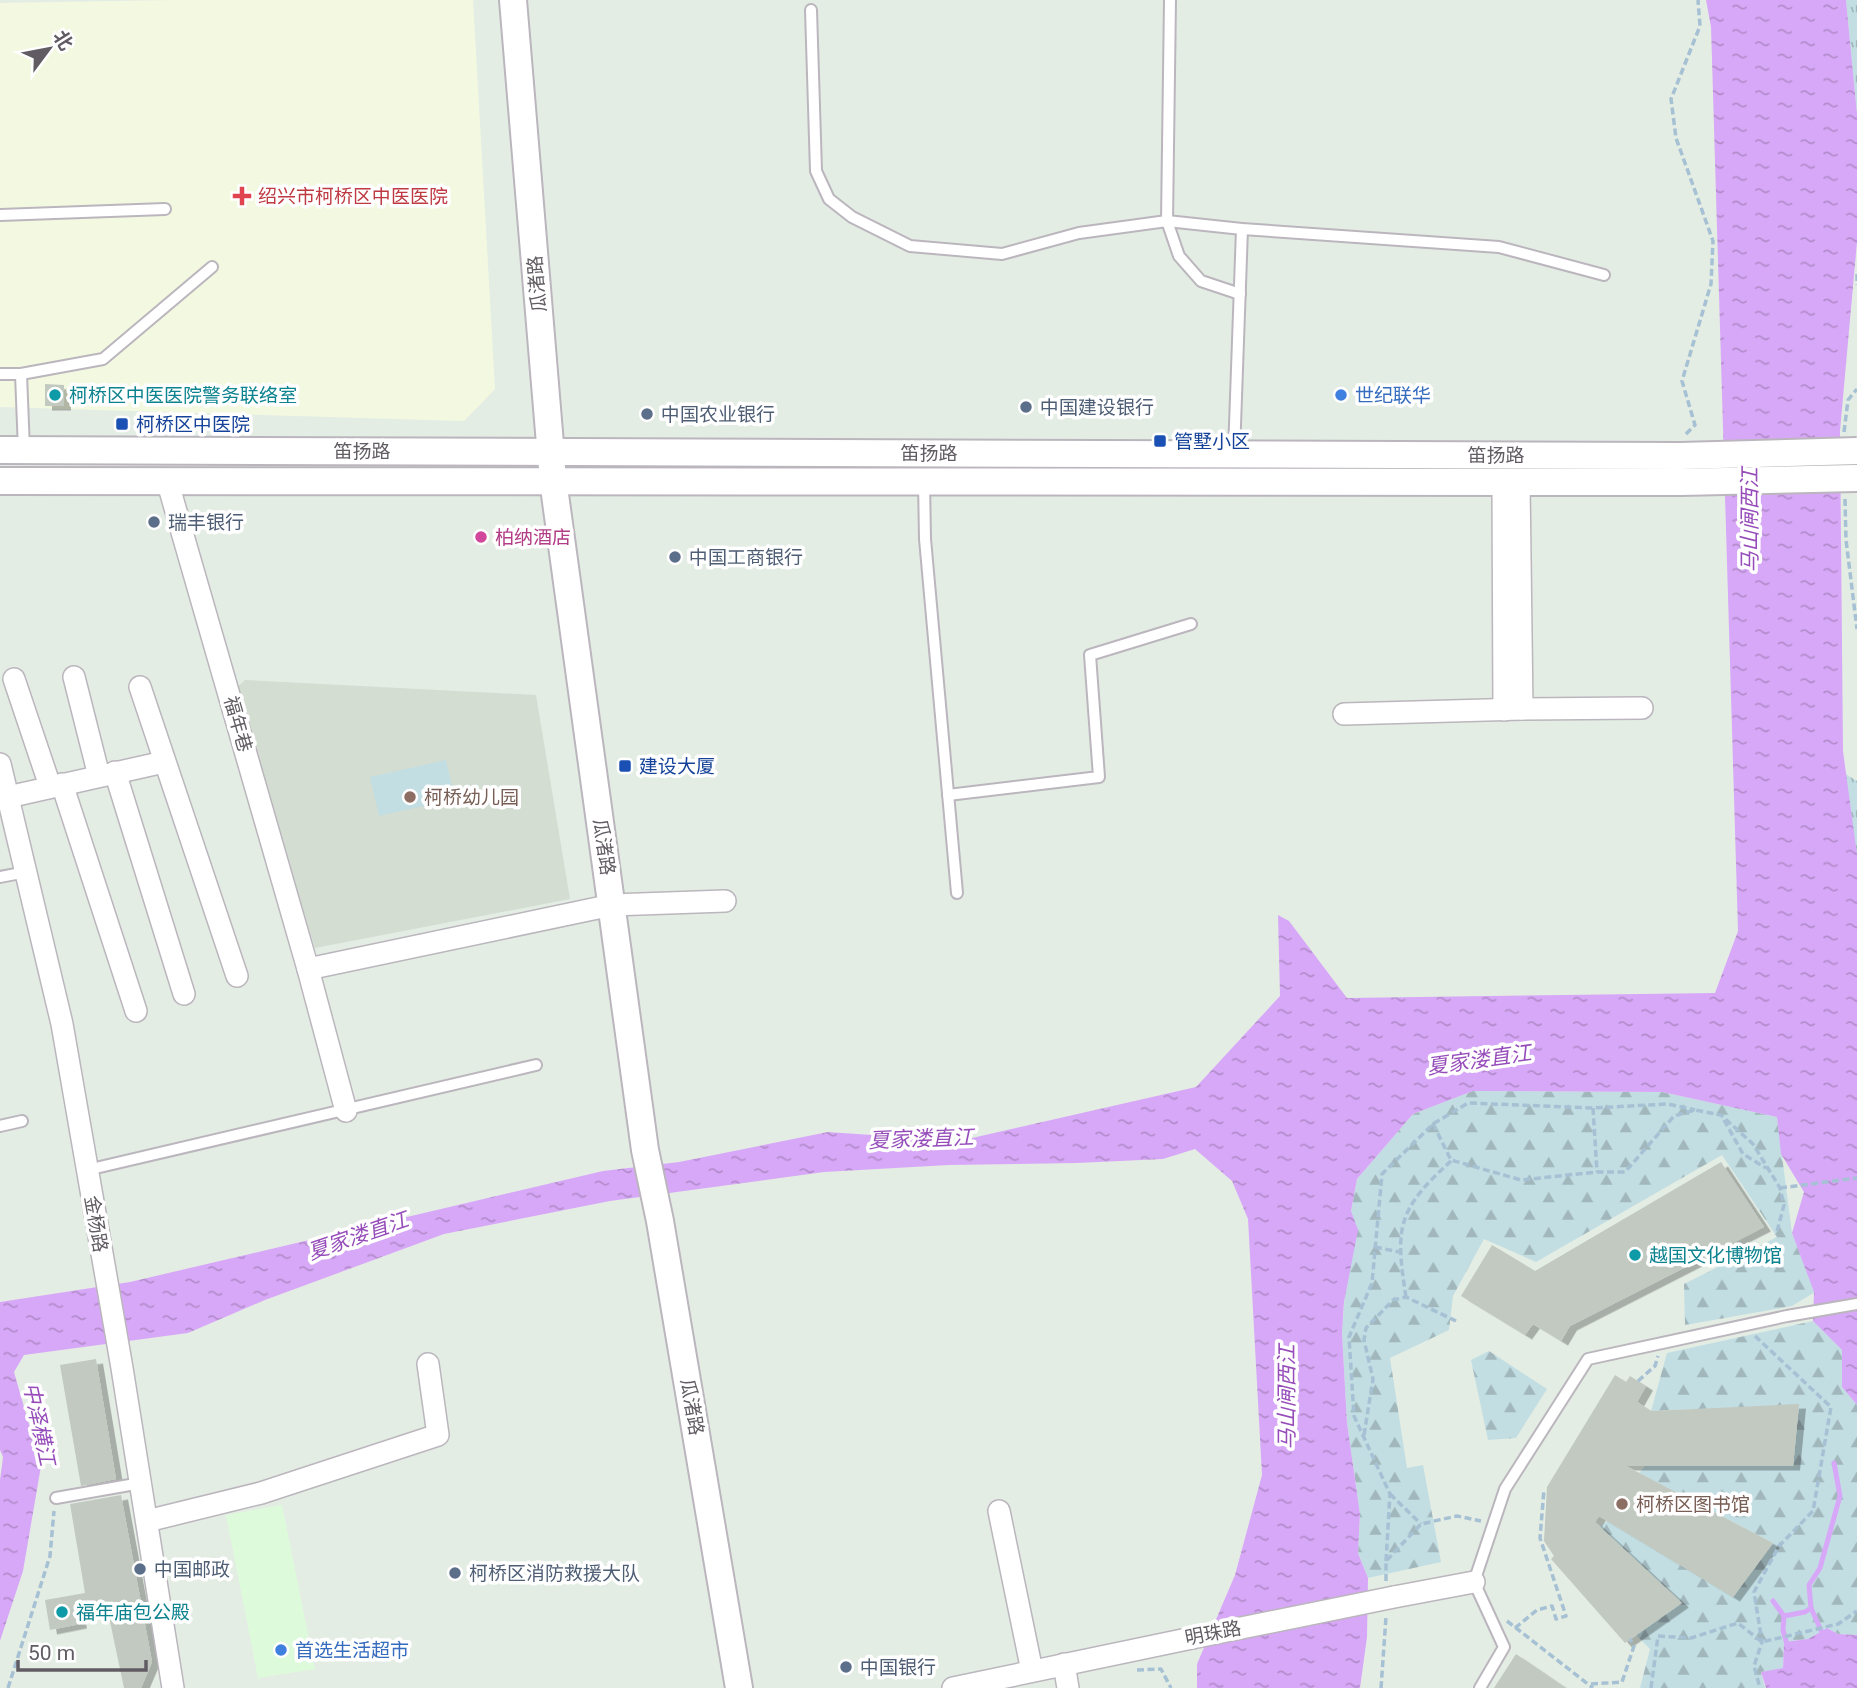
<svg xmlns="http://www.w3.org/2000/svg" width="1857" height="1688" font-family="Roboto,'Noto Sans SC',sans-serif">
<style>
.commercial{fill:#ddfbdb}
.education{fill:#d3ddd2}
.medical{fill:#f3f9e1}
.forest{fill:url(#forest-firs)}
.park{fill:url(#park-tufts)}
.pitch{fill:#c2dee3}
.water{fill:url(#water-ripples)}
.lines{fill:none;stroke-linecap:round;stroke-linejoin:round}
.stream{stroke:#d8a8f8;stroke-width:5}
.building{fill:#c2c9c0;filter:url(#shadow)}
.service-casing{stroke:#bbb6bd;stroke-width:14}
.minor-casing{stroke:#bbb6bd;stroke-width:24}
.tertiary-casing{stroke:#bbb6bd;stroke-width:30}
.path{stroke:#a6c0d4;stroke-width:3.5;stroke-dasharray:7 3.5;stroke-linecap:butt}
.service{stroke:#fff;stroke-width:10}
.minor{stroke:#fff;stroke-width:21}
.tertiary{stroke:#fff;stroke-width:26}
.minor-bridge-casing{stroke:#bbb6bd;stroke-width:24;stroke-linecap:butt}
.tertiary-bridge-casing{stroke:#bbb6bd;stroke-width:30;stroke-linecap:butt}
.minor-bridge{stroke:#fff;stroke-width:21}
.tertiary-bridge{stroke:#fff;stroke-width:26}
.health-dot{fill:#e0444e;stroke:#fff;stroke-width:2.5}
.culture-dot{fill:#0f9aa8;stroke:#fff;stroke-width:2.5}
.shop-dot{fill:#3f7fe0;stroke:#fff;stroke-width:2.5}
.service-dot{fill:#5c6f8a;stroke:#fff;stroke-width:2.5}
.transit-dot{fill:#1a4fb4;stroke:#fff;stroke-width:2.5}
.hotel-dot{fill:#d1479c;stroke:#fff;stroke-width:2.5}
.education-dot{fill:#8d6e63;stroke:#fff;stroke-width:2.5}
.labels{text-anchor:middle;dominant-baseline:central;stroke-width:7;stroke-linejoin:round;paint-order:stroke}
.health-label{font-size:19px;fill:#be3a42;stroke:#fff;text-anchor:start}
.street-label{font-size:19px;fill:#615c63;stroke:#fff}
.culture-label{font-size:19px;fill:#0d838f;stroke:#fff;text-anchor:start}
.shop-label{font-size:19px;fill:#366cbe;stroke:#fff;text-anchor:start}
.service-label{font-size:19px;fill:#4e5e75;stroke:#fff;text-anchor:start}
.transit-label{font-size:19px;fill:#164399;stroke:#fff;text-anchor:start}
.hotel-label{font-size:19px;fill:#b23c85;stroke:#fff;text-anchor:start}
.education-label{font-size:19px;fill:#785e54;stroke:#fff;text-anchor:start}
.water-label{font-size:21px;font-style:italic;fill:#964dba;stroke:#fff}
</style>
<defs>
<pattern id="forest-firs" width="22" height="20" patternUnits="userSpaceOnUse" patternTransform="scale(1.75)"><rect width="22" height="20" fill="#c2dee3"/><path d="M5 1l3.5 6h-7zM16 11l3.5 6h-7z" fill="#a1b7bc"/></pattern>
<pattern id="park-tufts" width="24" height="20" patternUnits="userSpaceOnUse" patternTransform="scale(1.75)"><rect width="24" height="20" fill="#c2dee3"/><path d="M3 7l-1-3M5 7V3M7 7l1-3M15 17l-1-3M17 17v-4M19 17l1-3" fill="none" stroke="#a1b7bc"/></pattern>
<pattern id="water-ripples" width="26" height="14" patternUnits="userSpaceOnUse" patternTransform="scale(1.75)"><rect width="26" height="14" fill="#d8a8f8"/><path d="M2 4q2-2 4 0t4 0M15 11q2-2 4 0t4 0" fill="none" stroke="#b38ccc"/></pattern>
<filter id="shadow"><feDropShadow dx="7" dy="4.5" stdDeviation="0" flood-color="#0004"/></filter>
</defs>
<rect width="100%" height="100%" fill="#e4ede4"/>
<polygon class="commercial" points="282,1505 315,1669 258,1678 226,1515"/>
<polygon class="education" points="245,680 536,695 570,899 315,948 233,691"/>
<polygon class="medical" points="175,0 473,0 495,389 464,421 0,407 0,3"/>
<g class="forest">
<polygon points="1473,1091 1662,1092 1777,1117 1792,1233 1815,1292 1792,1306 1685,1325 1684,1284 1777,1237 1722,1155 1536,1262 1484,1239 1453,1296 1449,1330 1390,1358 1407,1468 1423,1465 1441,1562 1368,1578 1358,1553 1360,1514 1347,1423 1342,1333 1351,1211 1357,1179 1413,1114"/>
<polygon points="1813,1321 1842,1350 1842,1387 1857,1405 1857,1635 1838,1634 1827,1628 1808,1639 1784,1642 1783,1669 1761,1672 1765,1688 1640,1688 1650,1649 1636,1635 1600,1527 1607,1521 1733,1597 1773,1543 1639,1473 1645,1466 1793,1466 1799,1405 1651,1411 1667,1353"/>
<polygon points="1489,1351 1547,1389 1516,1438 1488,1440 1471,1360"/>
</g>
<g class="park">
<polygon points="1846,0 1857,0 1857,114"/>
<polygon points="1844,773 1857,781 1857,854"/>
</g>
<polygon class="pitch" points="446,760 455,799 379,816 370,777"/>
<g class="water">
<polygon points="1706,0 1846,0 1857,114 1857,242 1840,431 1843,751 1857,854 1857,1405 1842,1387 1842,1350 1813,1321 1814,1292 1792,1233 1804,1192 1781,1154 1777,1117 1662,1092 1473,1091 1413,1114 1357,1179 1351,1211 1358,1230 1344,1302 1342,1333 1347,1423 1360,1514 1358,1553 1368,1578 1367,1637 1360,1688 1197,1688 1197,1664 1235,1575 1262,1475 1248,1219 1232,1181 1195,1149 1163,1159 1077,1163 949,1165 824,1172 610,1201 444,1234 265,1300 188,1333 24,1355 14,1372 41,1466 23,1571 0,1641 0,1480 3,1457 0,1450 0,1302 130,1282 603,1171 679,1162 828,1132 959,1141 1196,1087 1280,996 1278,915 1289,921 1347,998 1715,993 1738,931 1711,27"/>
<polygon points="1827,1628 1838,1634 1857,1635 1857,1688 1766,1688 1761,1672 1783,1668 1784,1642 1808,1639"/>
</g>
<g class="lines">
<g class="stream">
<polyline points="1773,1601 1784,1616 1805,1612 1811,1608 1809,1585 1820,1568 1840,1496 1834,1463"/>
<polyline points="1811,1608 1824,1637"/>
<polyline points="1784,1616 1783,1630 1788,1648"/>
</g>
</g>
<g class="building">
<polygon points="45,384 64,385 64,406 45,406"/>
<polygon points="1721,1162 1764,1227 1570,1326 1561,1341 1533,1324 1525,1335 1461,1296 1492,1245 1535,1271"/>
<polygon points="96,1359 116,1479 81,1486 60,1365"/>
<polygon points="1615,1375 1626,1382 1630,1376 1646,1386 1637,1402 1651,1411 1799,1404 1793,1466 1626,1466 1773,1543 1733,1597 1599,1516 1595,1522 1682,1603 1625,1643 1551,1559 1554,1556 1544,1541 1547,1487"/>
<polygon points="121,1495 152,1662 141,1688 124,1688 108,1612 78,1614 80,1624 50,1630 45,1600 85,1593 70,1504"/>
<polygon points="1516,1654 1566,1688 1494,1688"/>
</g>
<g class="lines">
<defs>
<g id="service">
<polyline points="1170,0 1167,221 1179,256 1201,281 1240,294"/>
<polyline points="811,10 816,171 829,199 852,217 910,246 1002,254 1079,233 1167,221 1242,229 1499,247 1604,275"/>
<polyline points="0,215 165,209"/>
<polyline points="0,374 21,374 103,359 212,267"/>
<polyline points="21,374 24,450"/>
<polyline points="1234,453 1242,229"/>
<polyline points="924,481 925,539 957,893"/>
<polyline points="948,795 1099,777 1090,655 1191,624"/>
<polyline points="0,877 26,872"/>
<polyline points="0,1126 22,1121"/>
<polyline points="87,1170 536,1065"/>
<polyline points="56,1498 141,1483"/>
<polyline points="1480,1688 1504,1647 1474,1582 1505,1489 1588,1359 1787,1316 1857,1304"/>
</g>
<g id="minor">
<polyline points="167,480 308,969 346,1111"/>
<polyline points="1503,482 1504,710"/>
<polyline points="1519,482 1522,709"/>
<polyline points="74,677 99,776"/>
<polyline points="14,679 50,786"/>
<polyline points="140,687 237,976"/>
<polyline points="1344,714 1522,709 1642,708"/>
<polyline points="0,764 62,1024 122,1368 173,1688"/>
<polyline points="115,772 184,994"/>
<polyline points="62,784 136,1011"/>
<polyline points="8,797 164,762"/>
<polyline points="308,969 612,905 725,901"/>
<polyline points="999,1511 1032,1671"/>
<polyline points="147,1521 261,1493 438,1435 428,1364"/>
<polyline points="1394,1597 1474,1582"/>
<polyline points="1064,1664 1068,1688"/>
<polyline points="953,1688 1192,1638"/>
</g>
<g id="tertiary">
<polyline points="513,0 553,480 645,1150 660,1221 739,1688"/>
<polyline points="0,450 1680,456"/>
<polyline points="0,481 1681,482"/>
</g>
</defs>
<use href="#service" class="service-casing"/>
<use href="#minor" class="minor-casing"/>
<use href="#tertiary" class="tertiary-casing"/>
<g class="path">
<polyline points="1857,274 1857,285"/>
<polyline points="1844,432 1848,400 1857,389"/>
<polyline points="1686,434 1695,425 1682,381 1711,284 1713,241 1676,138 1671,99 1700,26 1698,0"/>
<polyline points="1845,499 1846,540 1857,629"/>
<polyline points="1593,1108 1597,1172"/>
<polyline points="1724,1120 1743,1154 1766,1168"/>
<polyline points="1433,1124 1451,1160 1521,1180 1597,1172 1625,1172 1674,1116 1695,1110 1721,1115 1753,1144 1780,1188 1784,1205 1776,1235"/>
<polyline points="1780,1188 1857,1178"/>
<polyline points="1375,1247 1399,1252"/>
<path d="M1406 1297C1395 1227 1397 1210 1451 1161"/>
<polyline points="1755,1336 1831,1407 1813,1511 1779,1546 1754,1592 1762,1642 1754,1666 1760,1688"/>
<polyline points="1638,1381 1655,1366 1658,1356"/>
<polyline points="1364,1435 1373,1379 1364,1340 1366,1328 1393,1300 1406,1297 1456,1321"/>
<polyline points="1390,1494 1421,1524"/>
<polyline points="1386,1561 1390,1494 1354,1416 1349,1337 1372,1283 1382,1174 1433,1124 1468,1103 1593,1108 1668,1104 1695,1110"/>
<polyline points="1386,1581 1386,1561 1421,1524 1457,1516 1481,1521"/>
<polyline points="1507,1621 1593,1688"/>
<polyline points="1515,1628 1537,1610 1552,1606 1556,1619 1566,1616 1540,1538 1544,1489"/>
<polyline points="1137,1670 1161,1669 1171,1688"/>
<polyline points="1591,1684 1622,1682 1634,1646 1630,1639"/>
<polyline points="8,1688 50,1556 54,1511"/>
<polyline points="1381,1688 1386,1617"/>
<polyline points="1651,1688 1658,1636 1691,1638 1738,1623 1762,1642 1838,1624 1857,1611"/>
</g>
<use href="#service" class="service"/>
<use href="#minor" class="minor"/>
<use href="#tertiary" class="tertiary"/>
<defs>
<polyline id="minor-bridge" points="1192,1638 1394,1597"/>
<g id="tertiary-bridge">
<polyline points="1680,456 1857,451"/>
<polyline points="1681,482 1857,478"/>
</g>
</defs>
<use href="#minor-bridge" class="minor-bridge-casing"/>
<use href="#tertiary-bridge" class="tertiary-bridge-casing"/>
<use href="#minor-bridge" class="minor-bridge"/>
<use href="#tertiary-bridge" class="tertiary-bridge"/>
</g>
<path class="health-dot" d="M238.5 185.5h7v7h7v7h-7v7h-7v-7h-7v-7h7z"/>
<g class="culture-dot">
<circle cx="55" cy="395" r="7"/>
<circle cx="1635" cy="1255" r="7"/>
<circle cx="62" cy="1612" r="7"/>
</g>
<g class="shop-dot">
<circle cx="1341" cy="395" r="7"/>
<circle cx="281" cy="1650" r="7"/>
</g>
<g class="service-dot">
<circle cx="1026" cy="407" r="7"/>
<circle cx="647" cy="414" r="7"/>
<circle cx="154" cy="522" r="7"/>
<circle cx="675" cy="557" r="7"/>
<circle cx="140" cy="1569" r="7"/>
<circle cx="455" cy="1573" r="7"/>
<circle cx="846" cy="1667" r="7"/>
</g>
<g class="transit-dot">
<rect x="115" y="417" width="14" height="14" rx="3.5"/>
<rect x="1153" y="434" width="14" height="14" rx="3.5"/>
<rect x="618" y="759" width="14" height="14" rx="3.5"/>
</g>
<circle class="hotel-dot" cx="481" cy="537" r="7"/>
<g class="education-dot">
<circle cx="410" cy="797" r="7"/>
<circle cx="1622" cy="1504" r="7"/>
</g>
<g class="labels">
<g class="health-label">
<text x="258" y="196">绍兴市柯桥区中医医院</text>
</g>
<g class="street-label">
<text transform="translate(537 284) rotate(-95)">瓜渚路</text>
<text x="362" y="451">笛扬路</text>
<text x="929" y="453">笛扬路</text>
<text x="1496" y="455">笛扬路</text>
<text transform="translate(238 724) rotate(74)">福年巷</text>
<text transform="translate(604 847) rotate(82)">瓜渚路</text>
<text transform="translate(96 1224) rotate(80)">金杨路</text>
<text transform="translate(692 1407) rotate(80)">瓜渚路</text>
<text transform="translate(1213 1633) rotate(-11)">明珠路</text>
</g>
<g class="culture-label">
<text x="69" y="395">柯桥区中医医院警务联络室</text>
<text x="1649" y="1255">越国文化博物馆</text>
<text x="76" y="1612">福年庙包公殿</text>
</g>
<g class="shop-label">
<text x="1355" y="395">世纪联华</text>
<text x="295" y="1650">首选生活超市</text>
</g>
<g class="service-label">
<text x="1040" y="407">中国建设银行</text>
<text x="661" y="414">中国农业银行</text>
<text x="168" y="522">瑞丰银行</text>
<text x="689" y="557">中国工商银行</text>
<text x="154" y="1569">中国邮政</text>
<text x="469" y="1573">柯桥区消防救援大队</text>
<text x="860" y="1667">中国银行</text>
</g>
<g class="transit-label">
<text x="136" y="424">柯桥区中医院</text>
<text x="1174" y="441">管墅小区</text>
<text x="639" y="766">建设大厦</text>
</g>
<g class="hotel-label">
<text x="495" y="537">柏纳酒店</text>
</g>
<g class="education-label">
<text x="424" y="797">柯桥幼儿园</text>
<text x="1636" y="1504">柯桥区图书馆</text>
</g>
<g class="water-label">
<text transform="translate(1750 520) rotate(-90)">马山闸西江</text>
<text transform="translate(1479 1060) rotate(-8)">夏家溇直江</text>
<text transform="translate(921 1139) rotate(-2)">夏家溇直江</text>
<text transform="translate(358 1236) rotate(-19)">夏家溇直江</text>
<text transform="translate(1287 1397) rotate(-90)">马山闸西江</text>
<text transform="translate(39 1424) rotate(78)">中泽横江</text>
</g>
</g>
<g transform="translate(49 49) rotate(58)" stroke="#ffffff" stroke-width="5" paint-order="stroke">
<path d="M0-5L12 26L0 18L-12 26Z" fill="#615c63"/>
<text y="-10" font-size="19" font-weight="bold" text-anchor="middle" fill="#615c63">北</text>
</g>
<path d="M18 1660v10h128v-10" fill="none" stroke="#615c63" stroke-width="3.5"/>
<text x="28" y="1660" font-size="21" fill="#615c63" stroke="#ffffff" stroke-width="5" paint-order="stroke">50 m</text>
</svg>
